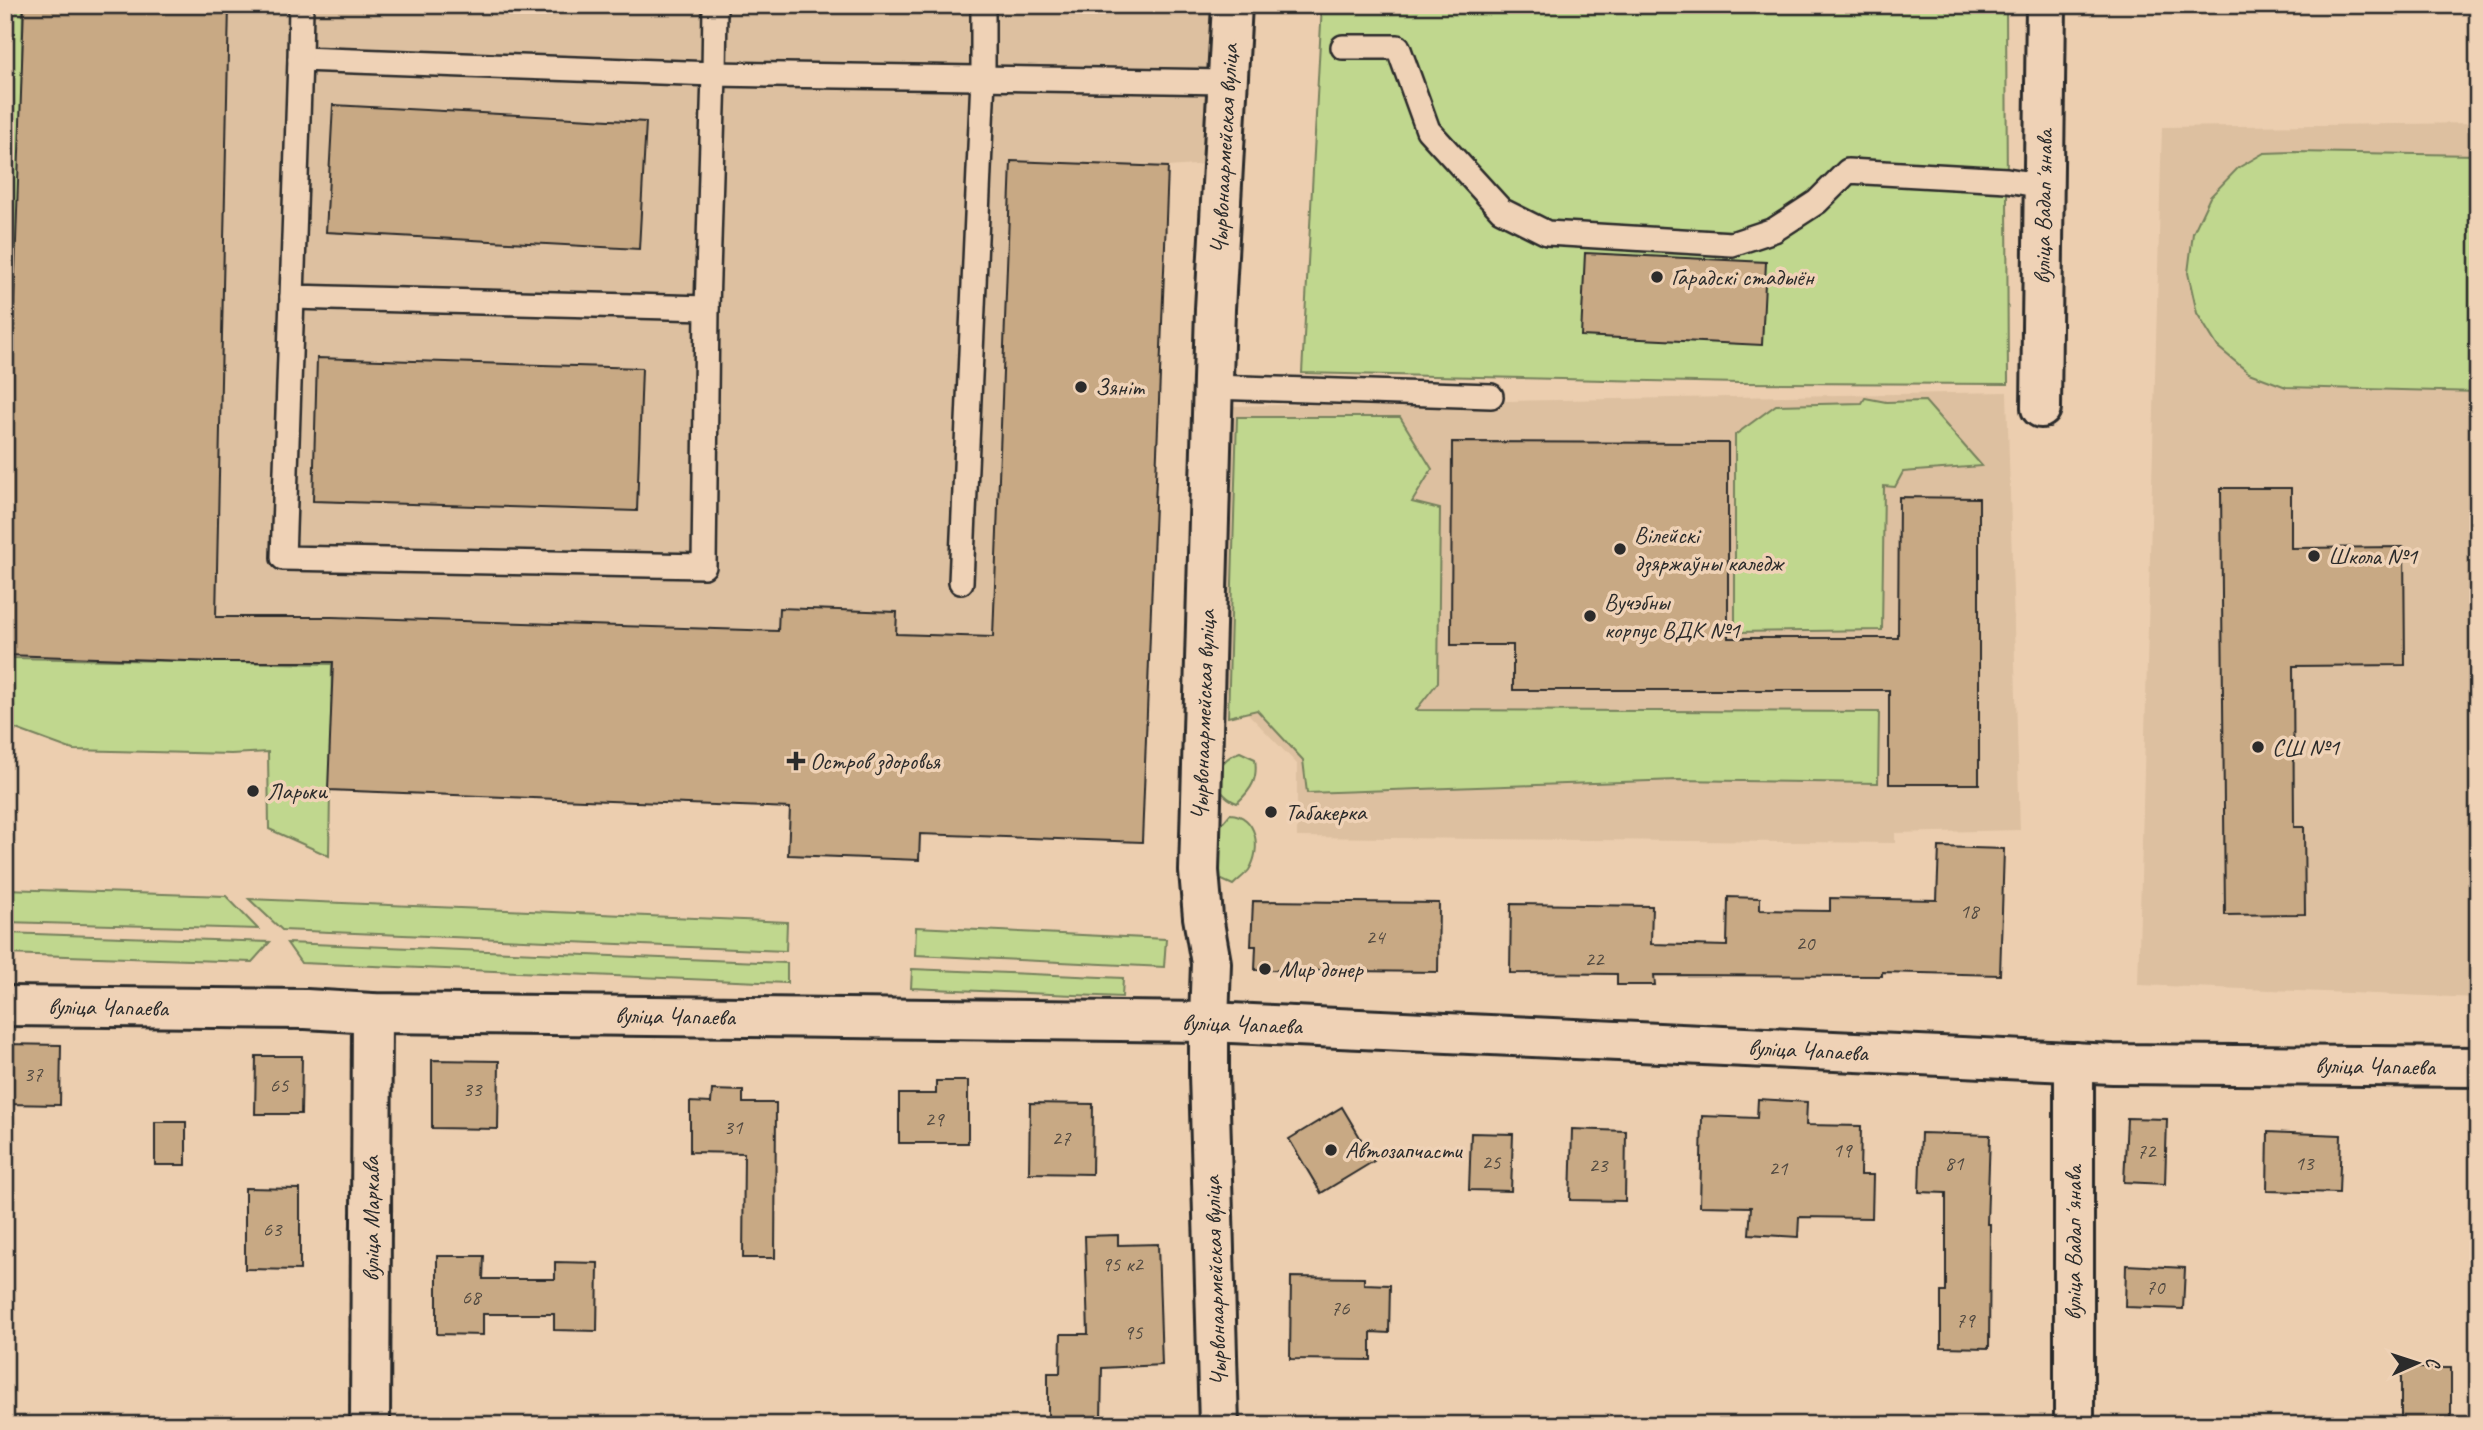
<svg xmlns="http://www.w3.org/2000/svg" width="2483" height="1430" font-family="Caveat,sans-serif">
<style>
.built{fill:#ddc0a0}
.green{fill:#c0d78e;stroke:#76815c;stroke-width:2}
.building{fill:#c8a984;stroke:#2b2b2b;stroke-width:2}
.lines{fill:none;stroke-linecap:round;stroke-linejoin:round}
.lane-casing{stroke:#2b2b2b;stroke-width:28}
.street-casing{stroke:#2b2b2b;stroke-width:44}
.secondary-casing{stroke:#2b2b2b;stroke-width:44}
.lane{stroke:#efd2b6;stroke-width:23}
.street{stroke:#efd2b6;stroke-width:38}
.secondary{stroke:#efd2b6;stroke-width:38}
.poi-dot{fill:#2b2b2b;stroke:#efd2b6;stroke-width:2.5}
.labels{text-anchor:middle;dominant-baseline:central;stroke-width:7;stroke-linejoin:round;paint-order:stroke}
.number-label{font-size:21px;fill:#524a41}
.street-label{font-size:24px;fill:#2b2b2b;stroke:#efd2b6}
.poi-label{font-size:24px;fill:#2b2b2b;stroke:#efd2b6;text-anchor:start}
</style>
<rect width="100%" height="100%" fill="#ecceaf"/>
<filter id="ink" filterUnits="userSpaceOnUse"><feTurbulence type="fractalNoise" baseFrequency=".0143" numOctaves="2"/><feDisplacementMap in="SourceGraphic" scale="14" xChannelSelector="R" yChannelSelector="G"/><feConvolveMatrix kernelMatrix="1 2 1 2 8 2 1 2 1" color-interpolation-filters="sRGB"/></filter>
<g filter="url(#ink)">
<g class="built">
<polygon points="5,5 1216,5 1208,164 1168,167 1142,842 921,834 919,860 795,852 790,808 328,790 332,700 5,693"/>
<polygon points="2478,123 2478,998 2138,985 2162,127"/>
<polygon points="2007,392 2020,830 1895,833 1895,843 1297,837 1297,764 1226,691 1231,406"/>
</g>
<g class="green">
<polygon points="5,5 23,5 13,658 332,664 329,856 269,829 268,752 231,754 73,750 5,725"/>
<polygon points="1322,5 2006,5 2008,384 1739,383 1302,373"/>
<polygon points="2293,152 2478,155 2478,392 2286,387 2249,373 2218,347 2197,313 2188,273 2193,233 2210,197 2238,168 2264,153"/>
<polygon points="1865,398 1886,402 1925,401 1982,466 1903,472 1895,487 1884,486 1882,630 1735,632 1735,435 1776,405 1862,403"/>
<polygon points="1237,417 1400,417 1432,469 1412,502 1440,509 1438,682 1416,710 1879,712 1878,783 1678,780 1307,793 1303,760 1257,710 1228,717"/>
<path d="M1240 752 1255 759C1258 779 1252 789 1237 803 1209 792 1212 761 1240 752Z"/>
<path d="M1230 814C1257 815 1262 849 1249 870 1245 875 1238 880 1233 885L1222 880H1213L1216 831Z"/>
<polygon points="5,889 226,896 258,929 5,922"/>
<polygon points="249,899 787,922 786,951 282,930"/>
<polygon points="916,927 1166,939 1164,967 915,955"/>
<polygon points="5,933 270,942 252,962 5,954"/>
<polygon points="287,943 787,963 787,983 301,963"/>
<polygon points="912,969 1123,978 1122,997 911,988"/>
</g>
<g class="building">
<polygon points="24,5 229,5 216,617 332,617 778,631 779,608 897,612 896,634 993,637 1011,161 1168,167 1142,842 920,834 919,860 788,855 790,808 328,790 333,662 218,662 5,655 5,565"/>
<polygon points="333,105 646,122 639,249 326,232"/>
<polygon points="1585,253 1766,262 1762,345 1581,336"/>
<polygon points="317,358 642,368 637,511 313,501"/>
<polygon points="1452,442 1728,443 1728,638 1898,638 1899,497 1979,498 1979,784 1889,784 1889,690 1513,690 1513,645 1451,645"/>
<polygon points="2221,488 2291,488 2291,548 2404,547 2405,665 2293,666 2294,827 2304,827 2305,914 2225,915"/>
<polygon points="1939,847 2004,849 2000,975 1882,972 1882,976 1654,975 1655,985 1617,985 1617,974 1510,973 1511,904 1652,906 1651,944 1727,946 1728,897 1760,898 1760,910 1830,911 1830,898 1937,900"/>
<polygon points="1253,901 1439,903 1438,972 1255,970 1256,946 1251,946"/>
<polygon points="5,1044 61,1045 60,1105 5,1104"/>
<polygon points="256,1056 302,1056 301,1114 255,1114"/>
<polygon points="432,1060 499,1061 498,1129 432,1128"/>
<polygon points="936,1081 968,1081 968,1143 899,1143 899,1094 936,1094"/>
<polygon points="712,1090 743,1091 743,1103 776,1103 775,1258 743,1258 744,1153 690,1152 690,1102 711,1103"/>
<polygon points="1758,1099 1807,1102 1806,1125 1861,1126 1860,1175 1873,1175 1872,1218 1799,1217 1798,1237 1749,1234 1751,1207 1700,1206 1702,1116 1757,1118"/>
<polygon points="1030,1103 1093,1104 1092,1174 1029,1173"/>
<polygon points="1342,1107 1374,1161 1321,1193 1289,1139"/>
<polygon points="2127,1118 2167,1119 2165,1184 2124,1182"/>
<rect x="155" y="1122" width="31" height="43"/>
<polygon points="1572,1129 1626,1131 1625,1201 1570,1200"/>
<polygon points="2268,1132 2341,1135 2339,1193 2267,1191"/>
<polygon points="1471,1133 1513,1134 1511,1191 1469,1190"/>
<polygon points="1921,1133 1990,1135 1987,1224 1990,1224 1989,1348 1941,1347 1941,1292 1946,1292 1946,1193 1919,1192"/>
<polygon points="245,1188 300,1189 300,1270 245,1269"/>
<polygon points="1118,1235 1118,1245 1158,1244 1162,1365 1102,1368 1101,1419 1048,1419 1048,1373 1060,1373 1061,1334 1088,1334 1085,1236"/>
<polygon points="437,1256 484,1256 483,1279 555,1279 555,1262 598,1263 597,1331 554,1330 554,1314 483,1314 483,1335 437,1334"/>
<polygon points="2126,1265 2185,1268 2183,1309 2125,1307"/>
<polygon points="1291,1277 1364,1278 1364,1284 1390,1285 1389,1333 1371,1332 1371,1360 1290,1359"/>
<rect x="2401" y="1368" width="50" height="57"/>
</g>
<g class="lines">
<defs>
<g id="lane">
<polyline points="301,5 300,59 714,74 715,5"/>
<polyline points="1343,47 1398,47 1428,130 1501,210 1547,233 1732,244 1774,230 1817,202 1848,171 2007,180 2043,186"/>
<polyline points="300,59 292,297 707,308 714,74 1227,82"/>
<polyline points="292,297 283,558 704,566 707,308"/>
<polyline points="1212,387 1491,396"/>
<polyline points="961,582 983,78 983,5"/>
</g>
<g id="street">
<polyline points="2041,408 2046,5"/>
<polyline points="1209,1022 1211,963 1203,917 1199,871 1215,309 1232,5"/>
<polyline points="370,1425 372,1013"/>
</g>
<g id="secondary">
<polyline points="5,1006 306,1009 372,1013 1209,1022 2113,1064 2478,1067"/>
<polyline points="1209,1022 1209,1074 1219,1425"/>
<polyline points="2074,1062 2074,1425"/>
</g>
</defs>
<use href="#lane" class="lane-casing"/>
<use href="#street" class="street-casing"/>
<use href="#secondary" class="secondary-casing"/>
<use href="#lane" class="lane"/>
<use href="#street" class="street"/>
<use href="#secondary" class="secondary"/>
</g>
</g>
<g class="poi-dot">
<circle cx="1657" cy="277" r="7"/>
<circle cx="1081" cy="387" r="7"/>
<circle cx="1620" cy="549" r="7"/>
<circle cx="2314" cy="556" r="7"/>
<circle cx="1590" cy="616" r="7"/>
<circle cx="2258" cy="747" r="7"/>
<path d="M792.5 750.5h7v7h7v7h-7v7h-7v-7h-7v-7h7z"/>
<circle cx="253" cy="791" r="7"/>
<circle cx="1271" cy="812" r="7"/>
<circle cx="1265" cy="969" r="7"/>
<circle cx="1331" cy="1150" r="7"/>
</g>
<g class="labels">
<g class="number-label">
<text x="1969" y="911">18</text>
<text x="1375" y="937">24</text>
<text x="1805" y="943">20</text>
<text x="1594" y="959">22</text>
<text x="33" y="1074">37</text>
<text x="279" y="1085">65</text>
<text x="472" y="1089">33</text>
<text x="934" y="1119">29</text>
<text x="733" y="1127">31</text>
<text x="1061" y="1138">27</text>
<text x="1842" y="1150">19</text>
<text x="2146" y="1151">72</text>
<text x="1491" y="1162">25</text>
<text x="1954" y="1163">81</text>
<text x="2304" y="1163">13</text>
<text x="1598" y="1165">23</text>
<text x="1778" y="1168">21</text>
<text x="272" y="1229">63</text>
<text x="1122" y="1264">95 к2</text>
<text x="2155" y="1287">70</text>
<text x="471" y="1297">68</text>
<text x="1340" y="1308">76</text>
<text x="1965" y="1320">79</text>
<text x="1133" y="1332">95</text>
</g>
<g class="street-label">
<text transform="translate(1224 149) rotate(-87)">Чырвонаармейская вуліца</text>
<text transform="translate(2043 207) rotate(-89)">вуліца Вадапʼянава</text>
<text transform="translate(1203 715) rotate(-88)">Чырвонаармейская вуліца</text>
<text transform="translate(108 1007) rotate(1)">вуліца Чапаева</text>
<text transform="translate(675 1016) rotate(1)">вуліца Чапаева</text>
<text transform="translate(1242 1024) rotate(2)">вуліца Чапаева</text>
<text transform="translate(1808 1050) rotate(3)">вуліца Чапаева</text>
<text transform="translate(2375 1066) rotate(1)">вуліца Чапаева</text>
<text transform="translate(371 1219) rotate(-90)">вуліца Маркава</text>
<text transform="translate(2073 1243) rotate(-90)">вуліца Вадапʼянава</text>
<text transform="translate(1215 1281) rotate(-92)">Чырвонаармейская вуліца</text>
</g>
<g class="poi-label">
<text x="1671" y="277">Гарадскі стадыён</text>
<text x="1095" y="387">Зяніт</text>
<text x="1634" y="535">Вілейскі<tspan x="1634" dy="28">дзяржаўны каледж</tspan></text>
<text x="2328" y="556">Школа №1</text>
<text x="1604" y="602">Вучэбны<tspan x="1604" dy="28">корпус ВДК №1</tspan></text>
<text x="2272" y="747">СШ №1</text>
<text x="810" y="761">Остров здоровья</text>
<text x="267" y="791">Ларьки</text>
<text x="1285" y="812">Табакерка</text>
<text x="1279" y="969">Мир донер</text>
<text x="1345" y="1150">Автозапчасти</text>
</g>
</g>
<rect width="2483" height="1430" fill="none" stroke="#efd2b6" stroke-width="28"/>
<rect x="14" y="14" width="2455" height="1402" fill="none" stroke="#2b2b2b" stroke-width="2.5" filter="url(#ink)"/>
<g transform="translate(2417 1363) rotate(87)" stroke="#efd2b6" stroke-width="5" paint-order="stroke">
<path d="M0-5L12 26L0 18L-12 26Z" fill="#2b2b2b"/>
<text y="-10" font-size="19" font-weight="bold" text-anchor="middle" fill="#2b2b2b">С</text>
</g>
</svg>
